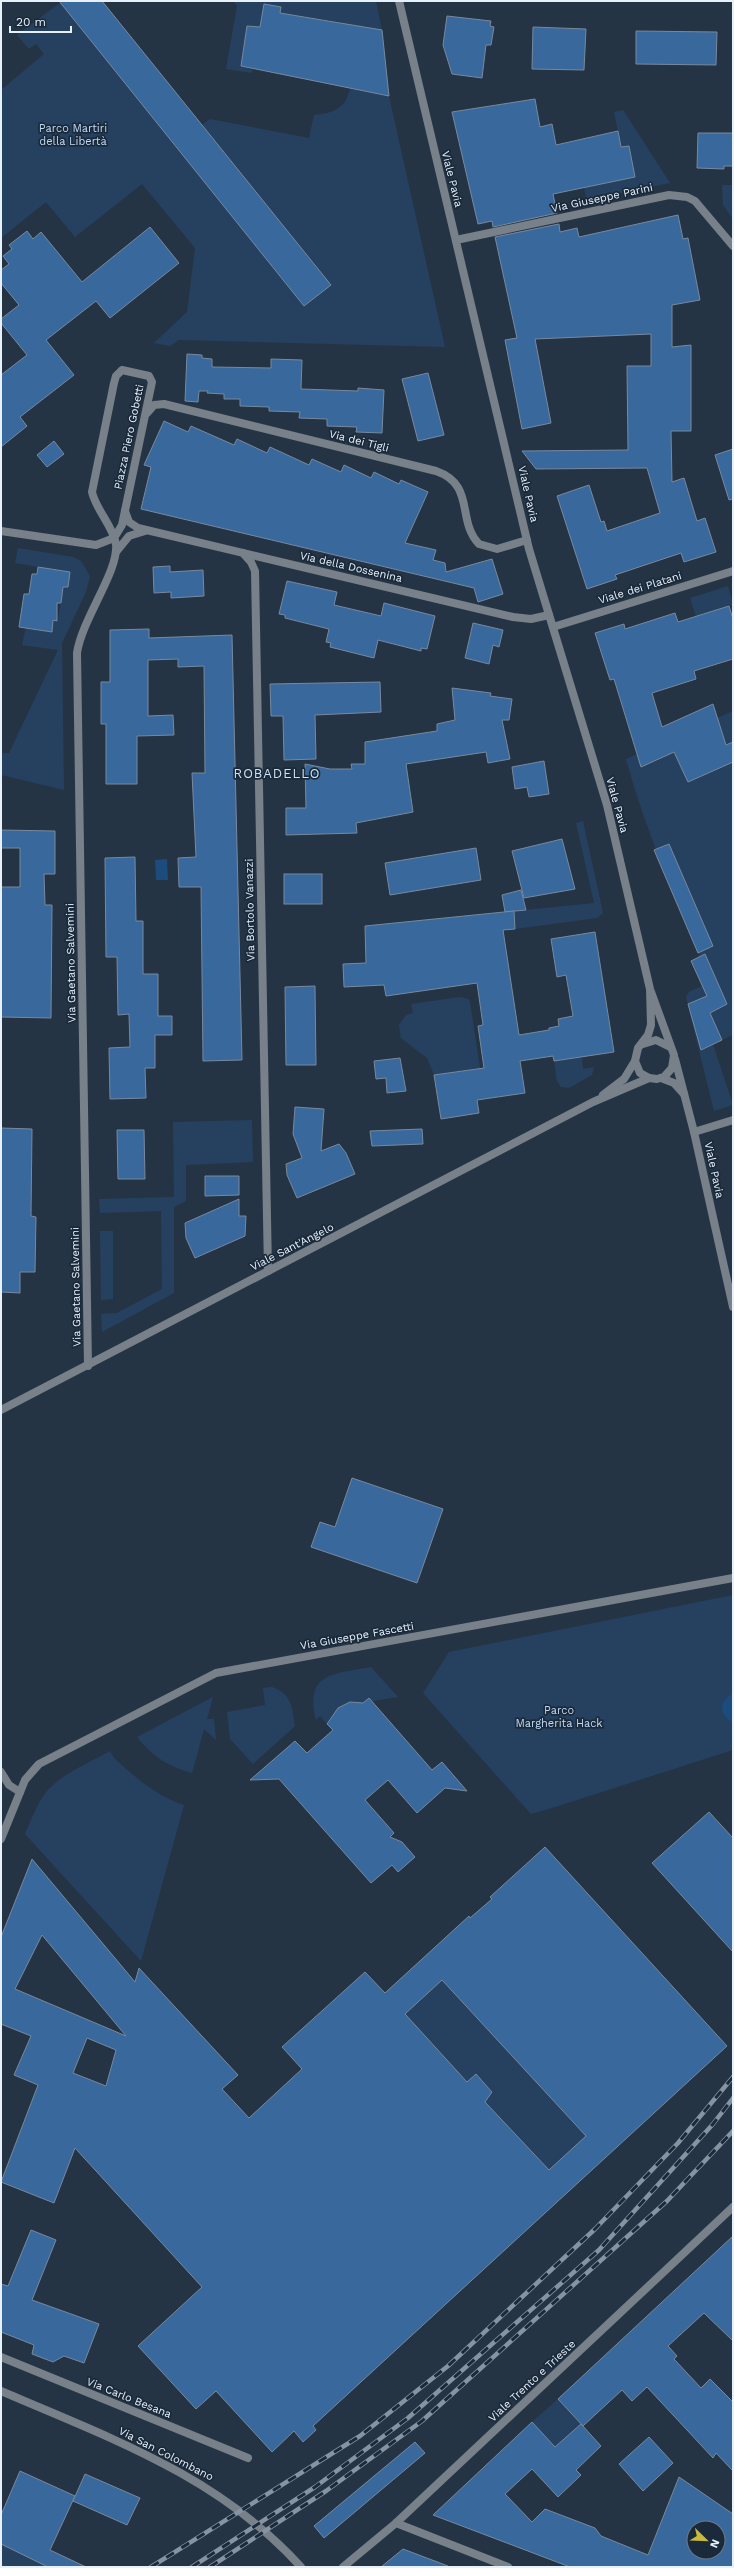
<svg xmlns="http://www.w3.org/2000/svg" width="734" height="2568" font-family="'Work Sans',sans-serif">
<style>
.green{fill:#26415f}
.water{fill:#1b4c7d}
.building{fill:#39699c;stroke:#77899d;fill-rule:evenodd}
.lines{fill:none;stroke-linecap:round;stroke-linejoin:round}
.minor{stroke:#788089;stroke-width:8}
.tertiary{stroke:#788089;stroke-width:8}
.rail-casing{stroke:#8693a1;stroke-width:4.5}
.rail{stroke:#1b2a3a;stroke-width:3;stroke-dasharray:9;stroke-linecap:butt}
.labels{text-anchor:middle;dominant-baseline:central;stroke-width:3.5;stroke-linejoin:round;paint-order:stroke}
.park-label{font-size:11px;fill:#bfd9f8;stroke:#1b2a3a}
.street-label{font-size:11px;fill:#e7f1fc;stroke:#1b2a3a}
.quarter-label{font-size:13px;letter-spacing:1px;fill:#cee1f7;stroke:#1b2a3a}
</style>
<rect width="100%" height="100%" fill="#253445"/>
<g class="green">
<polygon points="233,1 376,1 382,30 365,28 340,31 341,22 280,13 281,7 264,4 260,27 247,27 241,66 253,70 252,73 226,69 237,6"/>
<path d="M61 2 304 306 330 285 202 125 210 119 309 138 314 115C334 113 345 109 350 89L389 96 445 347 179 340 170 346 154 343 187 312 195 248 142 184 75 237 46 202 1 238V90L44 54 36 44 29 49 17 35Z"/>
<polygon points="623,110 670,183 587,200 584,189 587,187 635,177 629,146 621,147 614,112"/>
<polygon points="722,185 733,185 733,219 723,205"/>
<polygon points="18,548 73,557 81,561 90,576 86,592 62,643 64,790 1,775 1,753 9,753 58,650 22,645 26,627 52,631 53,620 58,621 63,587 68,587 70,572 15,563"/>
<polygon points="728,586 733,605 696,617 690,598"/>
<path d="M733 711V1035L713 1044 733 1105 714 1111 686 997 689 992 702 986 691 961 700 956C672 891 645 828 626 759Z"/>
<polygon points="583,821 603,913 597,918 515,929 514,911 594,903 576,823"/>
<polygon points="460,997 468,999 470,1002 480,1068 434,1075 427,1058 401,1038 399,1025 406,1015 413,1013 411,1004"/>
<polygon points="582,1057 583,1069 594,1067 592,1075 569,1088 561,1087 557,1081 554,1061"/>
<polygon points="252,1120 253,1162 186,1165 186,1201 174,1207 174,1293 102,1332 101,1314 117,1313 162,1289 161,1211 100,1213 99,1199 174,1197 173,1122"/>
<polygon points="100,1231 113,1231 113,1299 101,1300"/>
<polygon points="733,1595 733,1750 552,1808 531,1814 423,1693 449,1652"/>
<path d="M371 1667 398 1697 372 1701 369 1698 363 1703C346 1701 334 1708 327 1724L320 1716 316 1720C304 1672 335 1674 371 1667Z"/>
<path d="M272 1687C292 1694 292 1707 295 1726L253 1764 230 1739 227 1712 265 1705 263 1688Z"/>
<path d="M213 1697 207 1719H214L216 1740 204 1729 192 1773C169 1767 152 1756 137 1737Z"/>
<path d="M110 1751 114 1758C135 1777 156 1796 184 1805L141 1961 25 1834C32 1818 39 1798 52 1786 68 1771 91 1762 110 1751Z"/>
<polygon points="442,1980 586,2136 549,2170 485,2102 492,2091 476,2074 467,2082 405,2014"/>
<polygon points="558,2399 581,2424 555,2447 532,2422"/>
<polygon points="1,2544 48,2567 1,2567"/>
</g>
<g class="water">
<polygon points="167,859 168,880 156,880 155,860"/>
<path d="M733 1694V1722C719 1716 718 1700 733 1694Z"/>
</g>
<g class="building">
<polygon points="59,1 102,1 331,285 304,306"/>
<polygon points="264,4 281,7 280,13 382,30 389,96 241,66 247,26 260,27"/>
<polygon points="447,16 491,21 490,26 494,27 491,45 486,45 482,78 452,74 443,45"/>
<polygon points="533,27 586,29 584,70 532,69"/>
<polygon points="636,31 717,32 716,65 636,64"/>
<polygon points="535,99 540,127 552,124 556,145 618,131 621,147 629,146 635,177 553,194 557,213 493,227 492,221 478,224 452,112"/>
<polygon points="698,133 733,133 733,166 724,166 724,169 697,168"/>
<polygon points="678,215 683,239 688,238 700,300 672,305 672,347 691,345 691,431 671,431 672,482 684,478 697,521 705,518 716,552 684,562 681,553 615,575 617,579 587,589 557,496 589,485 601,522 604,521 607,531 660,513 647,468 536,469 522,451 628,450 627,366 651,366 651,334 535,339 551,423 522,429 505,340 517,338 495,237 559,224 560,232 577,228 579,237"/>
<polygon points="150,227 179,263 110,318 96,301 46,340 74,375 20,417 27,426 1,447 1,375 27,355 1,323 1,319 19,305 1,283 1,270 9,264 3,256 12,249 9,245 27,231 33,239 41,232 82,282"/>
<polygon points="187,354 202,355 202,358 212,359 212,367 271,368 271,359 302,360 301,389 358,391 358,388 384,390 382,433 356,432 357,427 327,426 327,419 299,418 300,412 269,411 269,407 240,406 240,399 224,399 224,394 207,393 208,391 199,391 198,402 185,401"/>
<polygon points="428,373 444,435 418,441 402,379"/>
<polygon points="164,421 188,432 191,426 234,445 237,439 267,453 270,447 309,465 312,459 341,472 344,465 371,478 374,472 399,484 401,480 428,492 405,543 436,550 433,560 445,563 446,572 492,559 503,594 478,602 474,588 141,509 151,467 144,465"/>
<polygon points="54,441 64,454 47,467 37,455"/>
<polygon points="733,449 733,499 729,500 715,455"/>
<polygon points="170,566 170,572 203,570 204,596 171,598 171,592 154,593 153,567"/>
<polygon points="38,567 70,572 68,587 63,587 61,603 57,603 57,621 53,620 52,632 19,627 24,594 29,594 32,574 37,574"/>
<polygon points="287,581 337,592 334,605 381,616 384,603 435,616 427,649 421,648 421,651 378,640 374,658 330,647 331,643 326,642 329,629 285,618 285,615 279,614"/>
<polygon points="729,606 733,619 733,659 694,671 696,679 652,693 662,727 713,704 726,745 733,742 733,762 688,782 674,752 641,767 614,679 610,680 595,633 624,624 625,629 675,613 678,622"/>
<polygon points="473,623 503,630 499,647 493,645 489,664 465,658"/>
<polygon points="149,629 149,638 232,635 242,1060 203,1061 201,887 179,887 178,858 196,857 192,773 205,773 204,666 178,667 178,659 148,660 148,716 173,715 174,735 137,736 137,784 106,784 106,724 101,724 101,682 110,682 110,630"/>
<polygon points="380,682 381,712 315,715 316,759 284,760 283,716 271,716 270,684"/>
<polygon points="452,688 491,693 490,696 512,699 509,720 502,720 510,759 488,763 486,752 406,764 413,812 356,823 357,833 286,835 286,808 306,808 305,764 330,769 352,769 351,764 365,764 365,742 437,731 437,724 455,720"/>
<polygon points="544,761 549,794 529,797 527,787 515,789 512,767"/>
<polygon points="1,830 55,831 55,874 44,874 45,905 52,905 51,1018 1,1017 1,887 20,887 20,848 1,848"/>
<polygon points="562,839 575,889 524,898 512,851"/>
<polygon points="669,844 713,946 698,953 654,850"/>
<polygon points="476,848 481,880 390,895 385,863"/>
<polygon points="135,857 136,921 143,921 143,974 158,974 158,1016 172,1016 172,1035 155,1035 155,1068 145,1068 146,1098 110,1099 109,1048 130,1047 129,1014 118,1015 117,957 106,957 105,858"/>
<rect x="284" y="874" width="38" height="30"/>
<polygon points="521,890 526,910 505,912 502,895"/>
<polygon points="514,911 515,929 503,930 519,1035 549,1030 549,1028 559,1026 558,1019 573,1016 566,975 557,977 551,939 595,932 614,1052 554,1061 553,1056 520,1061 525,1093 477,1100 479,1113 441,1119 434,1075 484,1068 478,1026 483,1025 477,983 386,996 384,985 344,987 343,964 366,963 365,926"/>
<polygon points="705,954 727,1004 710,1013 722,1040 701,1050 688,1004 707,996 691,961"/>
<polygon points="315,986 316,1065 286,1065 285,987"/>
<polygon points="400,1058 406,1091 387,1093 386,1078 376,1079 374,1061"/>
<polygon points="295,1107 324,1109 321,1151 339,1144 346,1153 355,1174 297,1198 287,1175 286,1164 302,1158 293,1134"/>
<polygon points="1,1128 32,1129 31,1216 36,1217 35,1272 20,1272 20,1293 1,1292"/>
<polygon points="422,1129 423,1144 372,1146 370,1131"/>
<polygon points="117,1130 144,1130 145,1179 118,1179"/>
<polygon points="205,1176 239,1176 239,1195 205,1196"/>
<polygon points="239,1199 239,1216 246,1216 245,1236 195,1258 186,1238 185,1223"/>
<polygon points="352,1478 443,1509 417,1583 311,1547 320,1522 335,1527"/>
<polygon points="369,1698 432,1770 442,1762 467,1791 445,1788 417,1813 388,1780 365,1800 394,1833 390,1837 402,1842 415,1857 398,1872 392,1865 371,1883 279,1779 250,1780 295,1741 307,1753 333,1730 327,1724 338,1708 350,1702 363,1703"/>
<polygon points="709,1812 733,1838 733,1952 652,1863"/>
<path d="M545 1847 727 2046 313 2426 316 2430 303 2442 294 2431 272 2452 216 2391 196 2409 138 2346 202 2287 75 2148 54 2203 1 2182 38 2085 14 2075 31 2036 1 2024V1937L32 1859 135 1982 139 1968 238 2075 222 2089 249 2118 302 2069 282 2047 365 1972 385 1993 469 1916 470 1918 492 1899 490 1897ZM42 1935 126 2036 15 1989ZM442 1980 586 2136 549 2170 485 2102 492 2092 476 2074 467 2082 405 2014ZM87 2038 116 2050 106 2086 73 2073Z"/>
<polygon points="31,2230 56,2240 32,2300 99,2324 84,2363 64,2356 53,2362 32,2354 34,2345 1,2332 1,2284 8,2286"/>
<polygon points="733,2236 733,2341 704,2313 668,2346 677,2356 674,2359 701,2388 710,2379 733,2402 733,2471 716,2453 713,2458 647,2387 632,2401 622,2390 583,2426 558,2399"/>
<path d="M532 2422 555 2447 581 2424 601 2446 576 2470 581 2475 558 2497 532 2469 505 2494 532 2522 545 2509 595 2528 601 2536 648 2555 679 2477 733 2514V2567H570L433 2515ZM694 2528H718V2552H694Z"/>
<polygon points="649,2437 673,2463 643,2491 619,2464"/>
<polygon points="415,2442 425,2453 324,2538 314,2526"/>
<polygon points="20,2471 75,2496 50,2550 86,2567 48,2567 1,2544 1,2515"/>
<polygon points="85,2474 140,2498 127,2525 73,2501"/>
<polygon points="403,2549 448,2566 447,2567 381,2567"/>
</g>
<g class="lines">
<g class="minor">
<polyline points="399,1 529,549 607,805 650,989 674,1055 672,1068 664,1077 657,1079 649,1078 640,1073 635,1061 638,1048 648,1035 651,1025 650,989"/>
<polyline points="456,240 669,195 687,197 695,201 733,246"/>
<path d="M147 413 154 405 164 404 436 471C476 485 456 520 479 544L497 549 527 540"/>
<polyline points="125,511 129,522 138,528 513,617 531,619 549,615"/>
<path d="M1 531 96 545 114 538 122 525 152 382 149 376 122 370 116 376 114 383 92 492C96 510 113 526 116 544 119 571 82 619 77 653L88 1366"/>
<polyline points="116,552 129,536 145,531"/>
<polyline points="243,553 251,562 255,571 268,1271"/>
<polyline points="553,627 733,571"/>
<polyline points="643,1044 656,1040 670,1047"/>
<polyline points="675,1059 694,1132 733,1307"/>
<polyline points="661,1078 674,1083 684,1094"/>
<polyline points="603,1095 624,1079 635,1061"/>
<polyline points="694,1132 733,1120"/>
<polyline points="1,1410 593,1102 649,1078"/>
<polyline points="1,1772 9,1785 20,1792"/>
<polyline points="1,1839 25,1780 39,1764 216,1673 733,1578"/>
<polyline points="1,2357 248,2458"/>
<polyline points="396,2523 508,2567"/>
<polyline points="343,2567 396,2523 733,2207"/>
</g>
<path class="tertiary" d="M1 2391C110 2438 219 2476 301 2567"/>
<defs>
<g id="rail">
<polyline points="151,2567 360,2436 448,2366 595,2229 678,2143 733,2077"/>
<polyline points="192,2567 315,2487 408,2418 599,2250 713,2124 733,2098"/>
<polyline points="210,2567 326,2491 422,2421 667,2201 733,2131"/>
</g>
</defs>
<use href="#rail" class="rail-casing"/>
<use href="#rail" class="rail"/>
</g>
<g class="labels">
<g class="park-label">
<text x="73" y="128">Parco Martiri<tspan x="73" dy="13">della Libertà</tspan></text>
<text x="559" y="1710">Parco<tspan x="559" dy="13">Margherita Hack</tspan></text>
</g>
<g class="street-label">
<text transform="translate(452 179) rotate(76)">Viale Pavia</text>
<text transform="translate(602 198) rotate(-12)">Via Giuseppe Parini</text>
<text transform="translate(129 437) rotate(-78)">Piazza Piero Gobetti</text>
<text transform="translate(359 441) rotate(14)">Via dei Tigli</text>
<text transform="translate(528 494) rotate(77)">Viale Pavia</text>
<text transform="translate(351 567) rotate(13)">Via della Dossenina</text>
<text transform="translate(640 588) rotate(-17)">Viale dei Platani</text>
<text transform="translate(617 805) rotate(75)">Viale Pavia</text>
<text transform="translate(250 910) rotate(-91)">Via Bortolo Vanazzi</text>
<text transform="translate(71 963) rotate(-91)">Via Gaetano Salvemini</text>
<text transform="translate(714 1170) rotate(78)">Viale Pavia</text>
<text transform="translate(292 1247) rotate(-27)">Viale Sant'Angelo</text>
<text transform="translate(76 1287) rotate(-91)">Via Gaetano Salvemini</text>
<text transform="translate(357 1636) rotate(-10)">Via Giuseppe Fascetti</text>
<text transform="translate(532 2381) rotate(-43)">Viale Trento e Trieste</text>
<text transform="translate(129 2398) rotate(22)">Via Carlo Besana</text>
<text transform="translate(166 2454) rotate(27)">Via San Colombano</text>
</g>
<g class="quarter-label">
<text x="277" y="773">ROBADELLO</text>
</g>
</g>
<rect width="734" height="2568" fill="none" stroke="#e7f1fc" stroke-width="4"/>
<g transform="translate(706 2540) rotate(113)"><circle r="19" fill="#1b2a3a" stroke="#6d7a88"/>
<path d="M0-3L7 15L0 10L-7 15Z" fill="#caba39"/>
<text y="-6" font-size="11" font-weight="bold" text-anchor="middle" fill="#e7f1fc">N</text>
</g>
<path d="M10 26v6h61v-6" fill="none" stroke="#e7f1fc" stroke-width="2"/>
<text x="16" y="26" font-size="12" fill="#e7f1fc" stroke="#1b2a3a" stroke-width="3" paint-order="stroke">20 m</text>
</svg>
